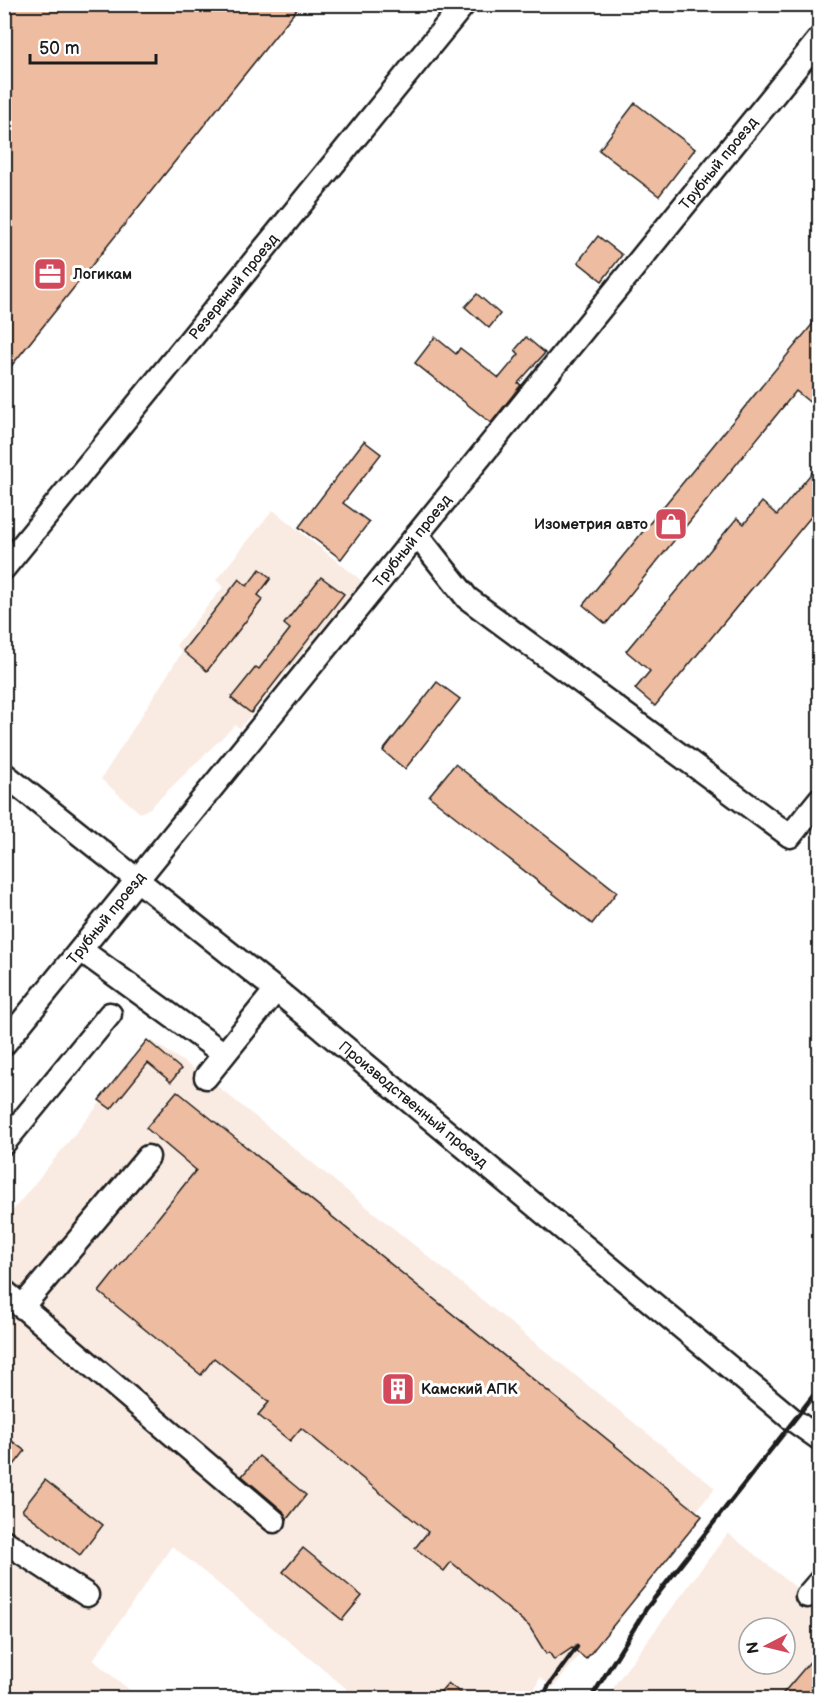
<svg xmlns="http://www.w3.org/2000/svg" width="824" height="1703" font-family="'Balsamiq Sans',sans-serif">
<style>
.built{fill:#faebe2;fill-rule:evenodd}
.building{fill:#eebca0;stroke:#1c1c1c;stroke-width:1.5}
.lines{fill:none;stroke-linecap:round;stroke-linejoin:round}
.minor-casing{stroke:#1c1c1c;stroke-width:27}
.minor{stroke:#fff;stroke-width:22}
.rail{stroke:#1c1c1c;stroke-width:4.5}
.labels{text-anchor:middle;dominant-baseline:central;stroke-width:6;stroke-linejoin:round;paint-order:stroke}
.street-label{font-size:15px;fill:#1c1c1c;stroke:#fff}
.poi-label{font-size:15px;font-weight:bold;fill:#1c1c1c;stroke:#fff;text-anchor:start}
</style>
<rect width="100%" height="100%" fill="#fff"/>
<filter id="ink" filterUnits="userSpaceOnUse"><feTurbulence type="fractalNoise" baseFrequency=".0167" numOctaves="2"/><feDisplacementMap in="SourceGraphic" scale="12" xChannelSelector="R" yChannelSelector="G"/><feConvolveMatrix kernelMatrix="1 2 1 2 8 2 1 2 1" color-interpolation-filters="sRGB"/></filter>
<g filter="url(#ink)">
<g class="built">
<polygon points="273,510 362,581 240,728 235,725 150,808 140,813 101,779 182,652 176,645 223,587 216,580"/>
<polygon points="151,1040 206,1077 715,1488 553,1688 540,1677 531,1698 358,1698 172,1546 93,1660 139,1698 5,1698 5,1220"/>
<path d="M728 1533 819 1606V1698H609L616 1683ZM749 1628H785V1664H749Z"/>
</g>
<g class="building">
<polygon points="4,4 301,4 4,375"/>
<polygon points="635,103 695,149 659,196 599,150"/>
<polygon points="598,236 622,255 602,281 578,262"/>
<polygon points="477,294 500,314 489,328 465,307"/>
<polygon points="819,316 819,410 796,391 606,624 583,605"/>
<polygon points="435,337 456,354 460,348 499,378 519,354 515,350 526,337 545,353 518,383 521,385 491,423 415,363"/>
<polygon points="364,441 381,454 343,503 369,522 341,559 299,527"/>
<polygon points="819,464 819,507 655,706 635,689 650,671 626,651 737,518 744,524 762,502 777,515"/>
<polygon points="260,569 271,578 258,595 263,599 207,671 183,651 239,579 247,586"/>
<polygon points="321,577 344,594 251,713 231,698 256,667 259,669 290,629 284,624"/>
<polygon points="437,682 460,699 405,769 383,751"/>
<polygon points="455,764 617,892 592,924 429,796"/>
<polygon points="147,1040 181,1069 171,1082 148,1063 111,1109 99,1100"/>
<polygon points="177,1091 702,1516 586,1659 572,1648 554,1660 549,1652 546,1654 529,1626 451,1562 444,1571 415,1548 428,1532 301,1428 290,1441 258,1415 269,1402 214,1358 201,1375 99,1292 196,1170 146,1128"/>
<polygon points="4,1435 25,1451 4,1478"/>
<polygon points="259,1456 306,1495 287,1519 283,1511 242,1476"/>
<polygon points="45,1480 103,1525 80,1555 22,1510"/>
<polygon points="303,1548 362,1596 342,1620 283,1572"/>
<polygon points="819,1651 819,1698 779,1698"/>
<polygon points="448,1683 467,1698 435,1698"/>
</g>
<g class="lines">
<defs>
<g id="minor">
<polyline points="417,535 467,598 790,836 820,799"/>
<path id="s1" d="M4 568 464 4"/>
<path id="s2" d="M4 774 276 990 793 1420 820 1439"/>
<polyline points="81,950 224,1054"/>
<path id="s3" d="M4 1044 820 38"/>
<polyline points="206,1077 276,990"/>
<polyline points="4,1143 110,1014"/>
<polyline points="4,1291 274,1521"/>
<polyline points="22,1307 148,1157"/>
<polyline points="4,1541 87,1595"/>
<polyline points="807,1596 820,1581"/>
</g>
</defs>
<use href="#minor" class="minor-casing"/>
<use href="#minor" class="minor"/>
<g class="rail">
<polyline points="543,1698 549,1685 577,1647"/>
<polyline points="591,1698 646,1609 820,1387"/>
</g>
</g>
</g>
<defs>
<symbol id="office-square" viewBox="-11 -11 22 22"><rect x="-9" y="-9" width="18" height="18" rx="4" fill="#d1495b" stroke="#fff"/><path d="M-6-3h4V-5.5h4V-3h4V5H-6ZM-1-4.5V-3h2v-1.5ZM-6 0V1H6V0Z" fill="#fff"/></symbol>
<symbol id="shop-square" viewBox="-11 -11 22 22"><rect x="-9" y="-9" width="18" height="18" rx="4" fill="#d1495b" stroke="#fff"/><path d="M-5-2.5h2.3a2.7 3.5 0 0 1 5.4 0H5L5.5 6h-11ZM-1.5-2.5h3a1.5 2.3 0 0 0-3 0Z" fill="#fff"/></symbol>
<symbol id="building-square" viewBox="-11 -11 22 22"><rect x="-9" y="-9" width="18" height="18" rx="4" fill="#d1495b" stroke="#fff"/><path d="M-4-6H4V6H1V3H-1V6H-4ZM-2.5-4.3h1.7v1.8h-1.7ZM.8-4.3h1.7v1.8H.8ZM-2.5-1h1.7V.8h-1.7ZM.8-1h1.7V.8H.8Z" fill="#fff"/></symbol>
</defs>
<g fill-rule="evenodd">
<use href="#office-square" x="31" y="255" width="38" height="38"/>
<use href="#shop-square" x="652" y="505" width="38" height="38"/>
<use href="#building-square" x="379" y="1370" width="38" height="38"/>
</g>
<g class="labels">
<g class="street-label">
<text stroke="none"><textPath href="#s3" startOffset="1134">Трубный проезд</textPath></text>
<text stroke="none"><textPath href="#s1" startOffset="363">Резервный проезд</textPath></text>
<text stroke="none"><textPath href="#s3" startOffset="648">Трубный проезд</textPath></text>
<text stroke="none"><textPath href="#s3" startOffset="162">Трубный проезд</textPath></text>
<text stroke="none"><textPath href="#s2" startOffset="526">Производственный проезд</textPath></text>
</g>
<g class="poi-label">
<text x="73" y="274">Логикам</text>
<text x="648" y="524" text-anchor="end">Изометрия авто</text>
<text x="421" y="1389">Камский АПК</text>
</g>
</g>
<rect width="824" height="1703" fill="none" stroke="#fff" stroke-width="24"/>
<rect x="12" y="12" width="800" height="1679" fill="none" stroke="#1c1c1c" stroke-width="2" filter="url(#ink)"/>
<g transform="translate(767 1646) rotate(263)"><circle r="28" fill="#ffffff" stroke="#a4a4a4" stroke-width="1.5"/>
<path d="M0-4.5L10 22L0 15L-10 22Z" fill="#d1495b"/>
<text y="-9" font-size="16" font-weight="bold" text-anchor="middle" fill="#1c1c1c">N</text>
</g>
<path d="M30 54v9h126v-9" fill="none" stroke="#1c1c1c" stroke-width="3"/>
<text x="39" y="54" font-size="18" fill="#1c1c1c" stroke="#ffffff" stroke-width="4.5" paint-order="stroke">50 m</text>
</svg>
